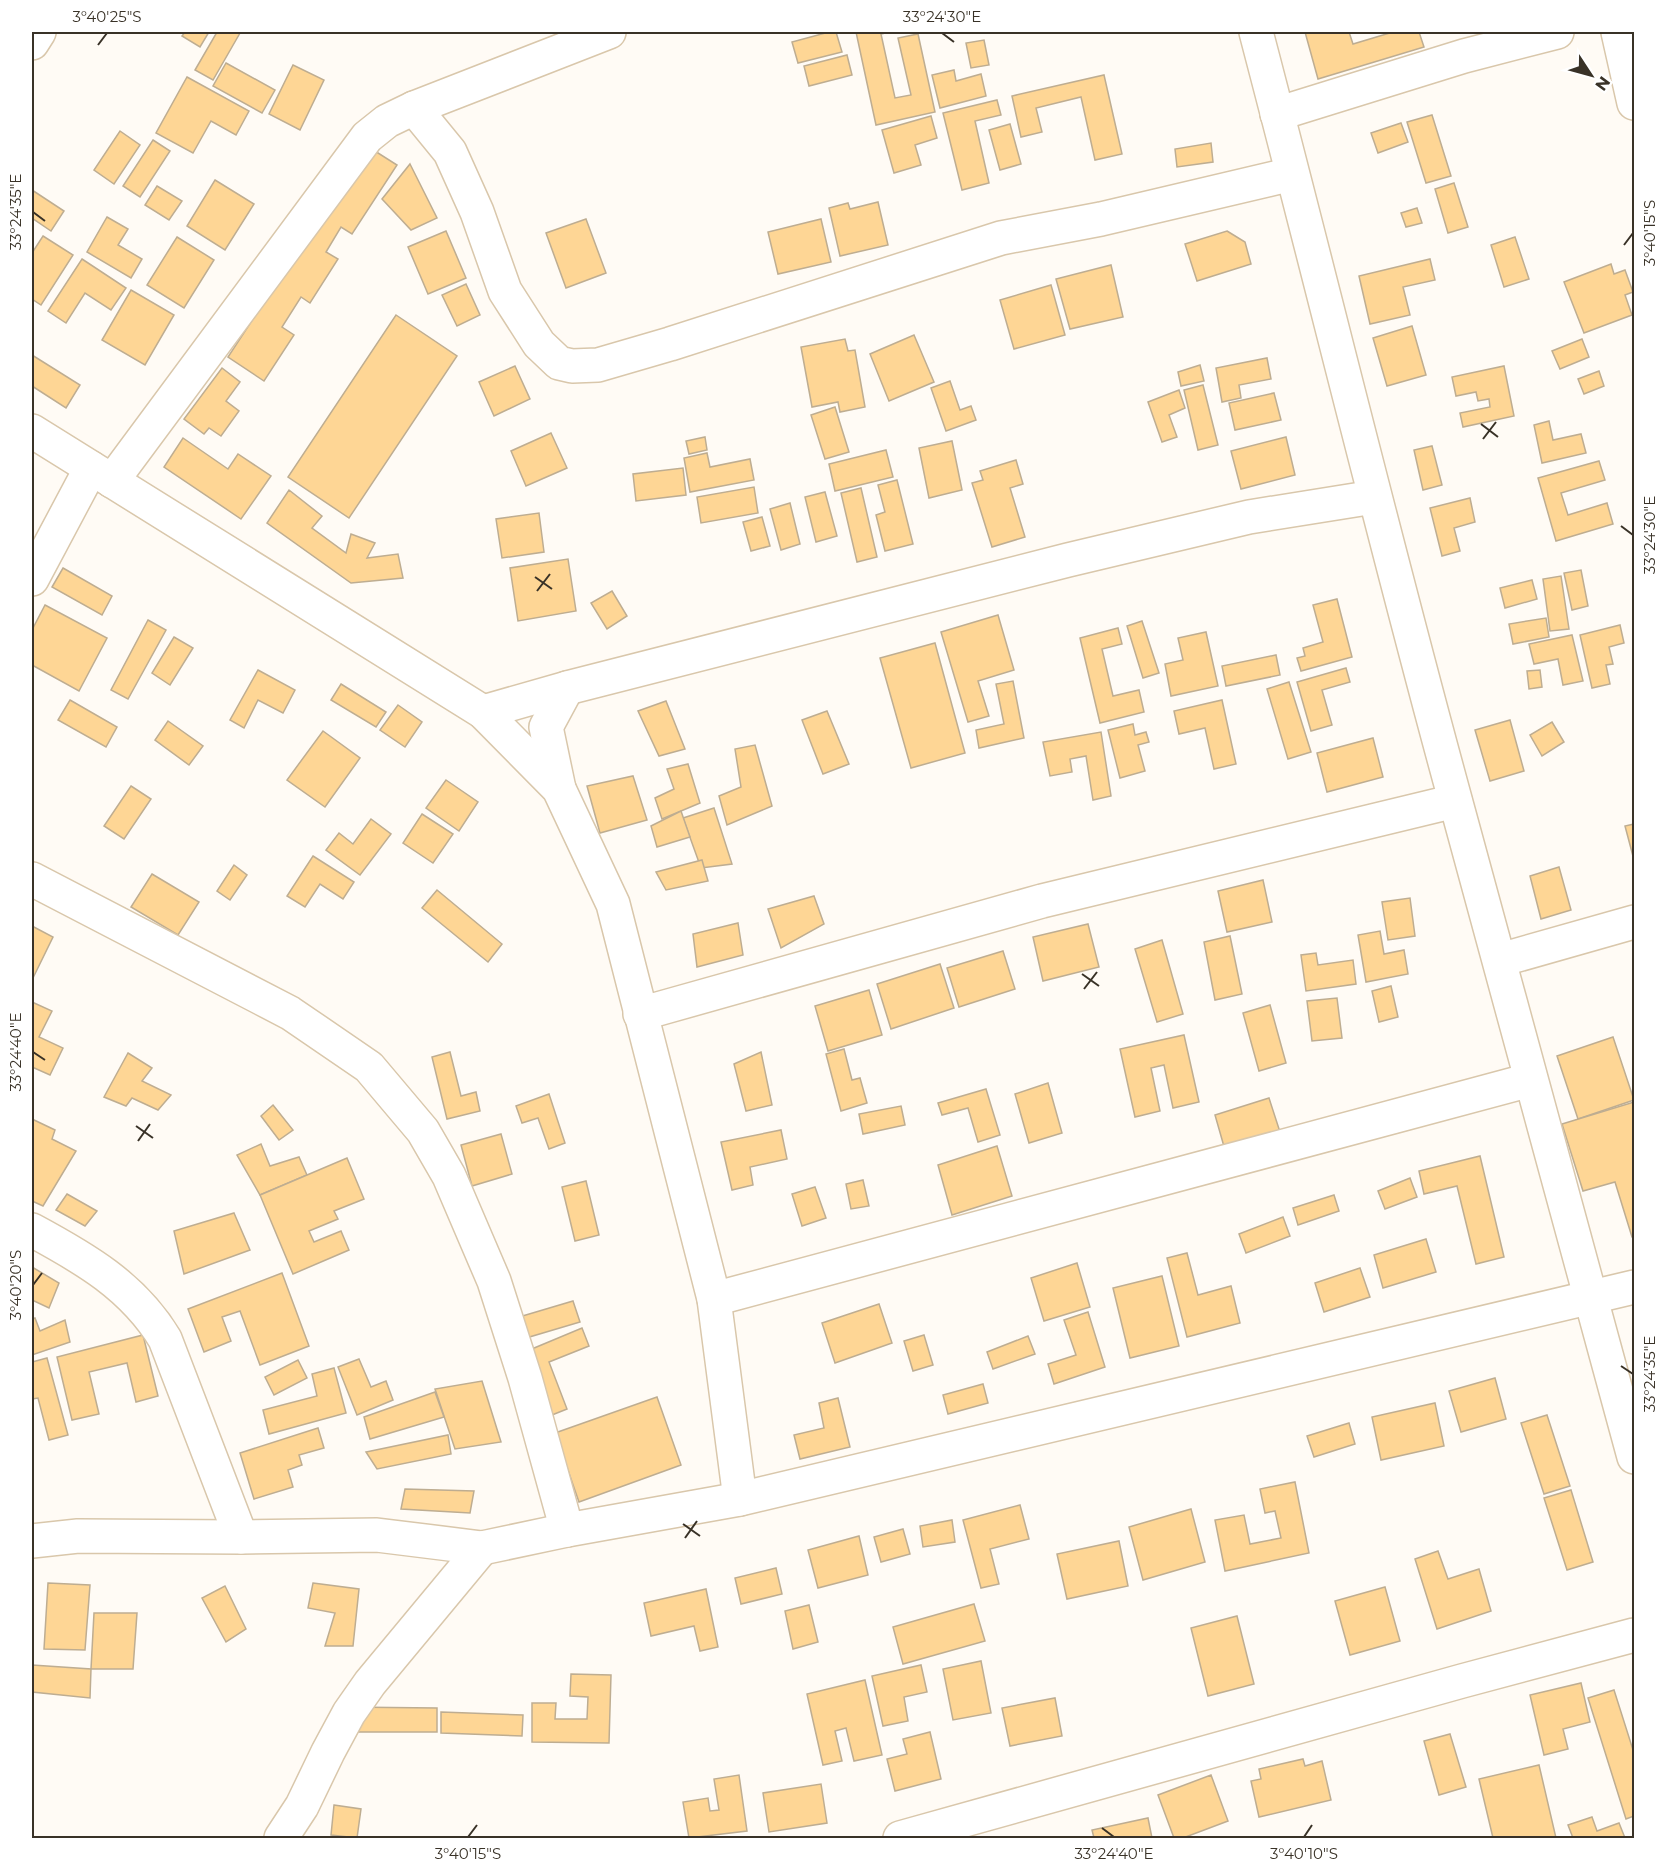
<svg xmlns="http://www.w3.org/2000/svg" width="1666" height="1870" font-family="Montserrat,sans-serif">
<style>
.building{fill:#fed695;stroke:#bead91;stroke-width:1.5}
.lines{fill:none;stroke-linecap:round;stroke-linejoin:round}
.minor-casing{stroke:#d9c7ab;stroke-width:36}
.minor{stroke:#fff;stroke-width:33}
.ticks{fill:none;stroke:#393227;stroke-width:2}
.neatline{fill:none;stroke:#393227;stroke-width:2}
.ticks-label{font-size:15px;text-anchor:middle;fill:#393227}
</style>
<rect width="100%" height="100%" fill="#fffbf5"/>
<g class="building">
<polygon points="185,32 209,32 200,47 182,36"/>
<polygon points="217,32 240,33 213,80 195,70"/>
<polygon points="829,32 836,32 842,52 798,63 792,42"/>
<polygon points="856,32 890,32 881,34 895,98 911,95 898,38 918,34 935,112 876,125"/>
<polygon points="1305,32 1349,32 1353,44 1393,32 1419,32 1424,47 1318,79"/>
<polygon points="984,40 989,65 971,68 966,43"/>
<polygon points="847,55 852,75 809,86 804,66"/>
<polygon points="226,63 275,90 262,113 213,86"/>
<polygon points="293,65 324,80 300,130 269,114"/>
<polygon points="954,70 956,81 981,74 986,96 940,108 932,75"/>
<polygon points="1104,75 1122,154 1095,160 1081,97 1036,108 1042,132 1021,137 1012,96"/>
<polygon points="187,77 249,111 236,135 211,121 193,153 156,133"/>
<polygon points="997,100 1001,115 975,121 989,183 962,190 943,113"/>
<polygon points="1432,115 1451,176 1426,183 1407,122"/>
<polygon points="931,116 937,138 915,145 921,165 894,173 882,130"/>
<polygon points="1401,123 1408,142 1378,153 1371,133"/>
<polygon points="1010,124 1021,164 1000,170 989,130"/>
<polygon points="120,131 140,145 114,184 94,170"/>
<polygon points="153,140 170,151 140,197 123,186"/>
<polygon points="1211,143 1213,162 1177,167 1175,149"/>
<polygon points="367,146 397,165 352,234 341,227 326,252 338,259 310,303 301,297 282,327 294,335 264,381 228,357"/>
<polygon points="410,164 437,218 411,230 382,199"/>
<polygon points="215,180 254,204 225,250 187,226"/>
<polygon points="1454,183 1468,227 1448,233 1435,189"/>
<polygon points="157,186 182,201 169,220 145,205"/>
<polygon points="32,190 64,211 51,231 32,218"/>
<polygon points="878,202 888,245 840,256 829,208 848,203 850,209"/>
<polygon points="1417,208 1422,223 1406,227 1401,213"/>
<polygon points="107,217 128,229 118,245 142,259 131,278 87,252"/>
<polygon points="586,219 606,273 566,288 546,233"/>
<polygon points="821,219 831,262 778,274 768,232"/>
<polygon points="446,231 466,278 428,294 408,247"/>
<polygon points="1227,231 1245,242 1251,264 1197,281 1185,244"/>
<polygon points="43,236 73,255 41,305 32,299 32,253"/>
<polygon points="177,237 214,260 184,308 147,285"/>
<polygon points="1515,237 1529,279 1504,287 1491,245"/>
<polygon points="82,259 126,288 111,310 85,293 66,323 48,311"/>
<polygon points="1430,259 1435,280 1403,287 1410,315 1370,324 1359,276"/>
<polygon points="1611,264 1614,274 1625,270 1633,292 1625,295 1632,315 1584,333 1564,282"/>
<polygon points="1111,265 1123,317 1070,329 1056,279"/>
<polygon points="466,284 480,315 457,326 442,295"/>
<polygon points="1051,285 1065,335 1014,349 1000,300"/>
<polygon points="131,290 174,315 145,365 102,340"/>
<polygon points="396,315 457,356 349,518 288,477"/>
<polygon points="1412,326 1426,375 1387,386 1373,338"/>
<polygon points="914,335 934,382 889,401 870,354"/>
<polygon points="845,339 848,351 855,350 865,407 840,412 838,402 812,407 801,347"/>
<polygon points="1582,339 1589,357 1560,369 1552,351"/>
<polygon points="32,355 80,385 66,408 32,386"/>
<polygon points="1267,358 1271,379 1239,385 1241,398 1222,402 1216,368"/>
<polygon points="1200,365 1204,381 1181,386 1178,372"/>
<polygon points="515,366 530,399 494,416 479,382"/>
<polygon points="1504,366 1514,416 1463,427 1460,413 1490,407 1489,399 1478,401 1476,392 1456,396 1452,377"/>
<polygon points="222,368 240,382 226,401 239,411 221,436 209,428 204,434 184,419"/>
<polygon points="1599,371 1604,386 1584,394 1578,379"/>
<polygon points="950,381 960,410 971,406 976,420 946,431 931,388"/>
<polygon points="1203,385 1218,445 1198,450 1184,390"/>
<polygon points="1179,390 1185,408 1169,415 1177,437 1162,442 1148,402"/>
<polygon points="1274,393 1281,420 1235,430 1229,403"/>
<polygon points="835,407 849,452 825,459 811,415"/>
<polygon points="1549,421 1553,440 1581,434 1586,453 1542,463 1534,425"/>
<polygon points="551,433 567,468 526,486 511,451"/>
<polygon points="705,437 707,450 689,454 686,441"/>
<polygon points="1286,437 1295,475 1241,489 1231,451"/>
<polygon points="183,438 228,469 238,454 271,476 241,519 164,467"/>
<polygon points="952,441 962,490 929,498 919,448"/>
<polygon points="1432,446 1442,485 1423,490 1414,450"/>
<polygon points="886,450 893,477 835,491 829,464"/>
<polygon points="707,453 710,467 750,459 754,480 690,492 684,458"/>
<polygon points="1016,460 1023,484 1010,488 1025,537 992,547 972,483 983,480 980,471"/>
<polygon points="1599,461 1605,480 1561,493 1568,515 1607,503 1613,524 1556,541 1538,478"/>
<polygon points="683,468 686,495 636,501 633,474"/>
<polygon points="897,480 913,544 885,551 876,515 885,512 878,485"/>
<polygon points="754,487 758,513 701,523 697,497"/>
<polygon points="861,488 877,557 857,562 841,493"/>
<polygon points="289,490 322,516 312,528 346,553 351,534 375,543 367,558 398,554 403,578 351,583 267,523"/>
<polygon points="825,492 837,536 816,542 805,497"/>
<polygon points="1470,498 1475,522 1454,528 1460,551 1442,556 1430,508"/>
<polygon points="790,503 800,544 781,550 770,509"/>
<polygon points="539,513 544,552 502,558 496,519"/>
<polygon points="762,517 770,546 751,551 743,522"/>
<polygon points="568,559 576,611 518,621 510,568"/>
<polygon points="63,568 112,596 102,615 52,587"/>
<polygon points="1581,570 1588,606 1572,610 1564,573"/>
<polygon points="1561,576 1569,629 1550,631 1543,579"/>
<polygon points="1532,580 1537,599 1505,608 1500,588"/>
<polygon points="612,591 627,616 607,629 591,603"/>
<polygon points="1337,599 1352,657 1301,671 1297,658 1305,656 1303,648 1323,642 1313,605"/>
<polygon points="45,605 107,638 79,691 32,665 32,630"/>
<polygon points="998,615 1014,670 978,681 989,716 968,722 941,632"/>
<polygon points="1546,618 1549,637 1513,644 1509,624"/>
<polygon points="148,620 166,630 128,699 111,690"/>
<polygon points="1142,621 1159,673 1143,678 1127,626"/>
<polygon points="1620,625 1624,643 1609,647 1613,664 1606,665 1610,684 1592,688 1580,635"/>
<polygon points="1118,628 1122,644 1102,649 1113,696 1139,690 1144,712 1100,723 1080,638"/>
<polygon points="1206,632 1218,686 1171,696 1165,664 1183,660 1178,638"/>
<polygon points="1572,635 1583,681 1563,685 1558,659 1534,664 1529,644"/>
<polygon points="174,637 193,648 170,685 152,673"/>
<polygon points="935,643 965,753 911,768 880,658"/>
<polygon points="1276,655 1280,675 1226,686 1222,666"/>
<polygon points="1346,668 1350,682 1322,690 1332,725 1311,731 1297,682"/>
<polygon points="258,670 295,690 283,713 258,700 244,728 230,720"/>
<polygon points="1540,670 1542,687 1529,689 1527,671"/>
<polygon points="1013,681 1024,738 979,748 976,730 1004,724 996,684"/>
<polygon points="1289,682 1311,752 1288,759 1267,689"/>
<polygon points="341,684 386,712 376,727 331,700"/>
<polygon points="70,700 117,727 106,747 58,720"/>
<polygon points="1222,700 1236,764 1214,769 1205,728 1179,734 1174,711"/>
<polygon points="666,701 685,749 659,756 638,711"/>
<polygon points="398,705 422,722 405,747 380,730"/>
<polygon points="827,711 849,764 823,774 802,720"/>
<polygon points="1510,720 1524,771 1490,781 1475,730"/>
<polygon points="168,721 203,746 189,765 155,740"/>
<polygon points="1552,722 1564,742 1542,756 1530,735"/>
<polygon points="1133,724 1135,735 1146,732 1149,742 1138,745 1145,771 1120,778 1108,730"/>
<polygon points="323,731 360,758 325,807 287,780"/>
<polygon points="1101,732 1111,796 1093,800 1086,756 1070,759 1072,772 1050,776 1043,742"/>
<polygon points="1373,738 1383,777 1327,792 1317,753"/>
<polygon points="755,745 772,806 727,825 719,796 741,787 735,749"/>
<polygon points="688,764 700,803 662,819 655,798 674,789 667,769"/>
<polygon points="633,776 647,820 600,833 587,786"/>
<polygon points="446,780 478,802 459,831 426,808"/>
<polygon points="131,786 151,799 124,839 104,826"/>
<polygon points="714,808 732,864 701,868 683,818"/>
<polygon points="681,811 690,837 657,847 651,826"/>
<polygon points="422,814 453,834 433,863 403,843"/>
<polygon points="371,819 391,834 360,875 326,850 339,833 353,844"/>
<polygon points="1634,824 1634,860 1625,826"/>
<polygon points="313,856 354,882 343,899 320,884 305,907 287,896"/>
<polygon points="702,860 708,881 666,890 656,872"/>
<polygon points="234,865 247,875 230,900 217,891"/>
<polygon points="1559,867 1571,910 1541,919 1530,876"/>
<polygon points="152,874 199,902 178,935 131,907"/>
<polygon points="1263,880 1272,922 1227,932 1218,891"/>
<polygon points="437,890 502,944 488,962 422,908"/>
<polygon points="814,896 824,924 781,948 768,909"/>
<polygon points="1410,898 1415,936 1388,940 1382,902"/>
<polygon points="738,923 743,955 697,967 693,934"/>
<polygon points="1088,924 1099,967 1043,981 1033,937"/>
<polygon points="32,926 53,937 32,980"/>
<polygon points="1380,931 1384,954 1404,950 1408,974 1366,982 1358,935"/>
<polygon points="1230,936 1242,994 1215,1000 1204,942"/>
<polygon points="1162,940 1183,1014 1157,1022 1135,949"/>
<polygon points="1003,951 1015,989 959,1007 947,968"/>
<polygon points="1316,953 1318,965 1353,960 1356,984 1306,991 1301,955"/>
<polygon points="940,964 954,1008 891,1029 877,984"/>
<polygon points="1391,986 1398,1017 1379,1022 1372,991"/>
<polygon points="869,990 882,1035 828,1051 815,1006"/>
<polygon points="1337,998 1342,1038 1312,1041 1307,1001"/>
<polygon points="32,1002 52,1011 39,1037 63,1048 50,1075 32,1067"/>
<polygon points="1270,1005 1286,1063 1259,1071 1243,1013"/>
<polygon points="1184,1035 1199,1102 1173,1108 1164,1065 1151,1068 1160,1111 1135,1117 1120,1049"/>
<polygon points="1613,1037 1634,1100 1578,1119 1557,1056"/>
<polygon points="844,1049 852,1080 860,1078 867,1103 841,1111 826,1054"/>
<polygon points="450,1052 461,1096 476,1092 480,1111 447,1119 432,1057"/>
<polygon points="761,1052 772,1105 746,1111 734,1064"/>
<polygon points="128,1053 152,1068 142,1081 171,1095 158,1110 132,1098 126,1106 104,1097"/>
<polygon points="1048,1083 1062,1133 1029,1143 1015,1094"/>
<polygon points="986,1089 1000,1135 978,1142 968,1108 942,1115 938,1103"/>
<polygon points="549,1094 565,1143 549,1149 538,1118 522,1123 516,1106"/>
<polygon points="1269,1098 1280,1132 1225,1150 1215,1115"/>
<polygon points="1634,1102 1634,1237 1632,1237 1615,1182 1583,1191 1562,1124"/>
<polygon points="273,1105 293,1130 279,1140 261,1116"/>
<polygon points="901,1106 905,1125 863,1134 859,1114"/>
<polygon points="32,1119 55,1130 52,1139 76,1151 43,1206 32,1201"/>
<polygon points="781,1130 787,1159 750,1167 753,1185 732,1190 721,1142"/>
<polygon points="501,1134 512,1174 472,1186 461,1145"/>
<polygon points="261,1144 270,1166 299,1157 307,1175 260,1195 237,1155"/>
<polygon points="997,1146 1012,1196 952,1215 938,1165"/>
<polygon points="1480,1156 1504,1257 1476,1264 1457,1186 1424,1194 1419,1171"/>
<polygon points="347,1158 364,1199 334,1211 338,1219 309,1231 314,1242 341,1231 349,1250 293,1274 260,1195"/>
<polygon points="1410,1178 1417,1197 1385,1209 1378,1191"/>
<polygon points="863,1180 869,1206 851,1209 846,1184"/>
<polygon points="586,1181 599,1235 575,1241 562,1187"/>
<polygon points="815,1187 826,1218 802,1226 792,1194"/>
<polygon points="67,1194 97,1211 85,1226 56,1210"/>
<polygon points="1334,1195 1339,1211 1298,1225 1293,1208"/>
<polygon points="234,1213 250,1250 184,1274 174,1231"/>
<polygon points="1283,1217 1290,1236 1246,1253 1239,1234"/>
<polygon points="1426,1239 1436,1272 1383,1288 1374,1255"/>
<polygon points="1187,1253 1198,1295 1231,1286 1240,1323 1187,1337 1167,1258"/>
<polygon points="1077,1263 1090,1307 1044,1321 1031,1278"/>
<polygon points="32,1267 59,1283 49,1308 32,1300"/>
<polygon points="1360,1268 1370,1297 1324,1312 1315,1283"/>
<polygon points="282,1273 309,1346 260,1365 240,1311 222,1317 231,1341 204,1352 188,1309"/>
<polygon points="1162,1276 1179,1346 1130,1358 1113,1288"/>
<polygon points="573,1301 580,1322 526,1338 519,1317"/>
<polygon points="879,1304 892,1343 835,1363 822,1323"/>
<polygon points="1088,1312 1105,1367 1054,1384 1048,1364 1076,1355 1064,1320"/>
<polygon points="35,1318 40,1331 65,1320 70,1342 32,1355 32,1319"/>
<polygon points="582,1328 589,1346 549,1362 567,1409 552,1415 527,1351"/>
<polygon points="143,1335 158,1396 136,1402 127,1363 89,1372 99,1414 72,1420 57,1357"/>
<polygon points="924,1335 933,1365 913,1371 904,1341"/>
<polygon points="1028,1336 1035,1354 993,1369 987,1352"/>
<polygon points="47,1358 68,1435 49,1440 38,1398 32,1399 32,1362"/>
<polygon points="359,1359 371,1387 386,1381 393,1400 357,1415 338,1367"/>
<polygon points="298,1360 307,1378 274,1395 265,1377"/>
<polygon points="334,1368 346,1413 269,1434 263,1410 317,1396 312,1374"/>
<polygon points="1495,1378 1506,1419 1461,1432 1449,1391"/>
<polygon points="482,1381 501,1442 455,1449 435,1389"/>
<polygon points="983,1384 988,1403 948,1414 943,1395"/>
<polygon points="435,1392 444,1417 370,1439 364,1417"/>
<polygon points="657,1397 681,1465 579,1502 555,1433"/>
<polygon points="838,1398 850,1447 800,1459 794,1435 824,1428 819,1403"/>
<polygon points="1435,1403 1444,1446 1381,1460 1372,1417"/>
<polygon points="1547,1415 1570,1486 1544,1494 1521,1423"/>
<polygon points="1349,1423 1355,1444 1314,1457 1307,1436"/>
<polygon points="318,1428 324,1448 299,1455 302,1465 288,1470 293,1487 254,1499 240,1453"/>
<polygon points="448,1435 451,1454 377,1469 366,1452"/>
<polygon points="1295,1482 1309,1553 1225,1571 1215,1520 1244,1515 1250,1544 1281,1538 1275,1511 1265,1513 1260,1489"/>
<polygon points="405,1489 474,1491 470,1513 401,1509"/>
<polygon points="1571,1490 1593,1562 1567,1570 1544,1498"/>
<polygon points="1020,1505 1029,1539 990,1549 999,1584 981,1588 963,1520"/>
<polygon points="1191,1509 1205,1562 1143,1580 1129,1527"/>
<polygon points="952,1520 955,1542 923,1547 920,1526"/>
<polygon points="903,1529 910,1554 881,1562 874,1537"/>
<polygon points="859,1536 868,1575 818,1588 808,1550"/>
<polygon points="1119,1541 1128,1586 1067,1599 1057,1554"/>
<polygon points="1438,1551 1448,1579 1479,1569 1491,1611 1437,1629 1415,1559"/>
<polygon points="776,1568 782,1594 741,1604 735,1578"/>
<polygon points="48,1583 90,1585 85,1650 44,1649"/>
<polygon points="313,1583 359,1589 353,1646 325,1646 335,1613 308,1608"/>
<polygon points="225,1586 246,1629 226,1642 202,1598"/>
<polygon points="1385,1587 1400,1641 1350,1655 1335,1601"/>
<polygon points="706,1589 718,1647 700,1651 694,1626 651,1636 644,1603"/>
<polygon points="974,1604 985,1641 903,1664 893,1627"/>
<polygon points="809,1605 818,1642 793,1649 785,1611"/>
<polygon points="94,1613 137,1613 133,1669 91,1669"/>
<polygon points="1237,1616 1254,1684 1208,1696 1191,1628"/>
<polygon points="981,1661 991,1713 953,1720 943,1669"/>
<polygon points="32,1665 91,1669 90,1698 32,1692"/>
<polygon points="921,1665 927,1692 904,1697 908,1721 883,1726 872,1676"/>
<polygon points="571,1674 611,1675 609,1743 532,1742 532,1703 556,1703 555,1719 587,1719 588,1697 570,1696"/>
<polygon points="865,1680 882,1755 854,1761 846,1728 835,1731 842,1761 823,1765 807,1694"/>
<polygon points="1581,1683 1590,1722 1563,1729 1568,1749 1544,1755 1530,1695"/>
<polygon points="1614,1690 1634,1753 1634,1816 1626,1819 1588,1698"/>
<polygon points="1055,1698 1062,1736 1010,1746 1002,1708"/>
<polygon points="344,1707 437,1708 437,1732 344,1732"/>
<polygon points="441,1712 523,1715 522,1736 441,1733"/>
<polygon points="930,1732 941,1779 895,1791 887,1759 907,1754 903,1739"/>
<polygon points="1450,1734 1466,1787 1439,1795 1424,1741"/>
<polygon points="1303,1759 1305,1766 1322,1761 1331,1800 1259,1817 1251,1781 1261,1779 1259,1769"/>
<polygon points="1539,1765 1556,1838 1493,1838 1479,1779"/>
<polygon points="739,1775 747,1831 689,1838 683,1802 708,1798 710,1811 719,1810 714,1779"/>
<polygon points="1211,1775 1228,1821 1183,1838 1174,1838 1158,1795"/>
<polygon points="821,1784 827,1823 769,1832 763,1793"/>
<polygon points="334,1805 361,1809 357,1838 331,1835"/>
<polygon points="1592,1817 1597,1831 1619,1823 1625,1838 1573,1838 1568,1825"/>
<polygon points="1148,1818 1152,1838 1094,1838 1092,1830"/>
</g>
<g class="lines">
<defs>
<g id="minor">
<path d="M1256 32C1323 287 1385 544 1455 799 1515 1019 1576 1238 1634 1457"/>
<polyline points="1618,32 1634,103"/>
<polyline points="32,43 39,32"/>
<polyline points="414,108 450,152 477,212 505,291 539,344 559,363 572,366 598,365 670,344 1001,238 1101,219 1292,174"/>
<polyline points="1277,114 1464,56 1557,32"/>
<polyline points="32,431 483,712 559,789 613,904 714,1299 740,1499"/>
<polyline points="112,481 367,137 387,121 414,108 609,32"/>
<polyline points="32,579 91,468"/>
<polyline points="483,712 567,688 1068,560 1249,517 1374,497"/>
<polyline points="559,789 546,727 567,688"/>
<polyline points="32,879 290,1013 369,1067 423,1131 449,1176 494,1281 525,1378 567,1530"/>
<polyline points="1500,960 1634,922"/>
<polyline points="640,1014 1042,901 1455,801"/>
<path d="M32 1230C84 1258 133 1286 165 1339L241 1537"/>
<polyline points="714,1299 1530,1080"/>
<polyline points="32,1541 78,1536 241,1537 377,1535 482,1548 567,1530 740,1499 1634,1287"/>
<polyline points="281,1838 302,1806 328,1752 349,1713 370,1683 482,1548"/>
<polyline points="900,1838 1462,1681 1634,1635"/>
</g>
</defs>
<use href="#minor" class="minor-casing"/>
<use href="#minor" class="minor"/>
</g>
<path class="ticks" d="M942 33 954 42M98 45 107 33M33 212 45 221M1624 245 1633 233M1481 424 1498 437M1483 439 1496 422M1621 526 1633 535M535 577 552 589M537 591 550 574M1082 974 1099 986M1084 989 1097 972M33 1052 45 1060M136 1126 153 1138M138 1141 150 1124M33 1285 42 1273M1621 1366 1633 1374M683 1524 700 1536M685 1538 697 1521M1102 1828 1114 1837M468 1837 477 1825M1304 1837 1312 1825"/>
<rect width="1666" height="1870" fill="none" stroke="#ffffff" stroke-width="66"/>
<g transform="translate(1591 75) rotate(126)" stroke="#ffffff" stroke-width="4.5" paint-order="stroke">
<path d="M0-4.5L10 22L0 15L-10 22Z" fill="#393227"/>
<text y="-9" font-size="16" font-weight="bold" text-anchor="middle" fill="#393227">N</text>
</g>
<rect x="33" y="33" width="1600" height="1804" class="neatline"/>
<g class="ticks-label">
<text x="107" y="22">3°40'25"S</text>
<text x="942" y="22">33°24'30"E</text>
<text transform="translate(16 212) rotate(-90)" y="5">33°24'35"E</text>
<text transform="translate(1650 233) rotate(-90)" y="5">3°40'15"S</text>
<text transform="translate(1650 535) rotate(-90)" y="5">33°24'30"E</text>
<text transform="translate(16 1052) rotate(-90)" y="5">33°24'40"E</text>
<text transform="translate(16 1285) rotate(-90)" y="5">3°40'20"S</text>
<text transform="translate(1650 1374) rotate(-90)" y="5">33°24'35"E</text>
<text x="468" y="1859">3°40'15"S</text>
<text x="1114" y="1859">33°24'40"E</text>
<text x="1304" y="1859">3°40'10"S</text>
</g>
</svg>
